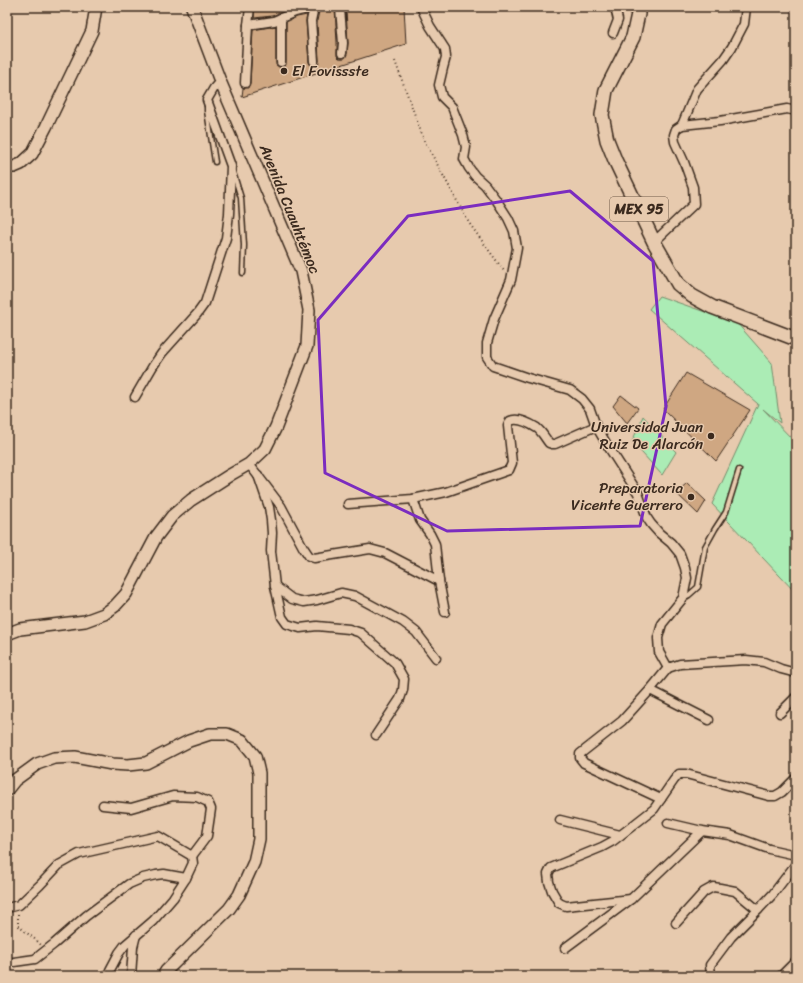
<svg xmlns="http://www.w3.org/2000/svg" width="803" height="983" font-family="Sriracha,sans-serif">
<style>
.green{fill:#abecb5;stroke:#738b6a}
.building{fill:#cfa782;stroke:#3b2a1e}
.lines{fill:none;stroke-linecap:round;stroke-linejoin:round}
.service-casing{stroke:#3b2a1e;stroke-width:7}
.minor-casing{stroke:#3b2a1e;stroke-width:11}
.secondary-casing{stroke:#3b2a1e;stroke-width:14}
.primary-casing{stroke:#3b2a1e;stroke-width:16}
.path{stroke:#3b2a1e;stroke-width:2;stroke-dasharray:1 3;stroke-linecap:butt}
.service{stroke:#e7caae;stroke-width:4}
.minor{stroke:#e7caae;stroke-width:8}
.secondary{stroke:#e7caae;stroke-width:11}
.primary{stroke:#e7caae;stroke-width:13}
.marked{fill:none;stroke:#7b2cbf;stroke-width:3;stroke-linejoin:round}
.poi-dot{fill:#3b2a1e;stroke:#e7caae;stroke-width:1.5}
.labels{text-anchor:middle;dominant-baseline:central;stroke-width:3;stroke-linejoin:round;paint-order:stroke}
.shield{fill:#e7caae;stroke:#6f5a49;stroke-width:1}
.shield-label{font-size:14px;font-weight:bold;fill:#3b2a1e}
.poi-label{font-size:15px;fill:#3b2a1e;stroke:#e7caae;text-anchor:end}
.street-label{font-size:15px;fill:#3b2a1e;stroke:#e7caae}
</style>
<rect width="100%" height="100%" fill="#e7caae"/>
<filter id="ink" filterUnits="userSpaceOnUse"><feTurbulence type="fractalNoise" baseFrequency=".025" numOctaves="2"/><feDisplacementMap in="SourceGraphic" scale="8" xChannelSelector="R" yChannelSelector="G"/><feConvolveMatrix kernelMatrix="1 2 1 2 8 2 1 2 1" color-interpolation-filters="sRGB"/></filter>
<g filter="url(#ink)">
<g class="green">
<polygon points="659,296 737,323 772,363 780,423 763,409 796,443 796,593 712,504 758,404 649,309"/>
<polygon points="643,416 676,452 662,475 632,442"/>
</g>
<g class="building">
<polygon points="255,7 293,7 272,16 254,18"/>
<polygon points="320,7 335,7 337,43 337,56 339,58 345,58 347,54 348,43 346,10 346,7 404,7 406,44 242,97 243,88 248,88 250,83 253,30 276,26 276,65 279,67 283,67 286,65 286,22 297,17 307,15 306,21 309,62 310,64 312,66 315,66 317,65 319,61 317,21"/>
<polygon points="686,373 750,410 716,461 663,409"/>
<polygon points="621,395 638,408 627,423 613,406"/>
<polygon points="687,483 706,501 698,514 676,493"/>
</g>
<g class="lines">
<defs>
<g id="service">
<polyline points="207,106 207,111 215,162"/>
<polyline points="233,172 241,198 244,245 243,273"/>
<polyline points="683,598 689,595 698,587 705,547 715,529 726,512 739,470"/>
</g>
<g id="minor">
<polyline points="341,7 340,9 343,43 342,53"/>
<polyline points="421,7 430,26 445,49 446,57 443,68 439,85 442,97 452,107 463,135 466,147 464,159 469,168 475,176 485,185 497,201 508,218 514,231 517,248 511,280 494,319 487,343 487,357 493,366 528,378 570,390 582,399 590,409 596,426 606,443 638,493 647,518 651,524 659,533 671,543 680,554 685,568 687,578 683,598 662,624 658,638 659,652 668,668 680,664 746,660 764,662 781,669 796,673"/>
<polyline points="248,25 274,21 295,12 315,7"/>
<polyline points="613,33 618,20 615,7"/>
<polyline points="314,61 311,21 314,7"/>
<polyline points="281,62 281,18"/>
<polyline points="245,83 248,25 250,7"/>
<polyline points="682,125 720,121 787,109 796,111"/>
<polyline points="654,242 694,204 693,187 684,162 675,142 674,135 676,129 682,125 697,89 723,60 732,47 744,24 746,7"/>
<polyline points="135,397 153,366 162,353 197,314 205,303 226,238 229,214 231,166 207,100 214,88 220,81"/>
<polyline points="249,464 281,506 303,547 309,556 314,558 370,549 385,553 439,581"/>
<polyline points="258,475 269,507 271,520 272,533 271,551 275,586 282,617 287,624 300,628 317,626 349,629 361,633 395,663 404,679 403,690 400,699 376,735"/>
<polyline points="413,499 420,520 430,534 435,544 439,581 445,612"/>
<path d="M348 504 413 499 446 492 509 470 512 463 508 426 510 421C518 417 529 423 537 428 542 432 545 438 549 443L552 444H555L596 426"/>
<polyline points="275,586 292,599 304,602 317,600 341,593 355,596 403,622 416,632 436,658"/>
<polyline points="650,690 709,720"/>
<polyline points="780,713 796,697"/>
<polyline points="661,799 584,763 580,758 580,754 622,721 650,690 668,668"/>
<polyline points="103,805 131,808 173,796 197,797 208,802 211,809 207,836 192,856"/>
<polyline points="560,820 620,835"/>
<polyline points="668,823 702,831 730,835 769,849 796,855"/>
<polyline points="631,899 566,906 559,903 552,891 549,882 548,874 551,868 602,847 613,841 654,809 674,780 679,774 686,774 769,796 775,796 782,792 796,778"/>
<polyline points="7,908 19,905 40,885 59,865 79,854 158,836 192,856"/>
<polyline points="676,923 704,892 713,887 720,888 735,891 758,910"/>
<polyline points="565,948 631,899 702,831"/>
<polyline points="7,963 35,959 54,944 86,916 129,884 143,878 156,875 164,874 186,878"/>
<polyline points="108,976 110,970 119,953 125,945 153,921 173,898 186,878 193,863 192,856"/>
<polyline points="131,976 133,947 136,935"/>
<polyline points="711,976 710,965 731,937 758,910 773,894 796,864"/>
<polyline points="781,976 796,961"/>
</g>
<g id="secondary">
<polyline points="7,167 14,167 21,164 32,154 46,127 92,31 96,7"/>
<polyline points="7,634 20,629 85,621 104,614 115,606 126,594 156,537 172,516 191,500 230,475 249,464 265,449 276,427 307,346 309,310 301,271 220,81 192,7"/>
<polyline points="7,790 15,780 37,764 54,758 75,757 112,764 128,765 146,763 189,741 210,734 227,734 242,740 255,756 259,773 259,839 254,862 239,895 229,909 166,971 163,976"/>
</g>
<polyline id="primary" points="637,7 638,14 633,37 606,90 602,115 607,140 615,160 654,242 678,284 692,296 712,307 796,339"/>
</defs>
<use href="#service" class="service-casing"/>
<use href="#minor" class="minor-casing"/>
<use href="#secondary" class="secondary-casing"/>
<use href="#primary" class="primary-casing"/>
<g class="path">
<polyline points="395,61 424,140 469,223 504,271"/>
<path d="M18 914V925C25 933 34 937 41 945"/>
</g>
<use href="#service" class="service"/>
<use href="#minor" class="minor"/>
<use href="#secondary" class="secondary"/>
<use href="#primary" class="primary"/>
</g>
</g>
<path class="marked" d="M570 191 653 261 666 407 640 526 447 531 325 473 318 320 408 216Z"/>
<g class="poi-dot">
<circle cx="284" cy="71" r="4"/>
<circle cx="711" cy="436" r="4"/>
<circle cx="691" cy="497" r="4"/>
</g>
<g class="labels">
<rect class="shield" x="610" y="197" width="58" height="24" rx="3"/>
<g class="shield-label">
<text x="639" y="209">MEX 95</text>
</g>
<g class="poi-label">
<text x="292" y="71" text-anchor="start">El Fovissste</text>
<text x="703" y="427">Universidad Juan<tspan x="703" dy="17">Ruiz De Alarcón</tspan></text>
<text x="683" y="488">Preparatoria<tspan x="683" dy="17">Vicente Guerrero</tspan></text>
</g>
<g class="street-label">
<text transform="translate(290 209) rotate(68)">Avenida Cuauhtémoc</text>
</g>
</g>
<rect width="803" height="983" fill="none" stroke="#e7caae" stroke-width="24"/>
<rect x="12" y="12" width="779" height="959" fill="none" stroke="#3b2a1e" stroke-width="1.5" filter="url(#ink)"/>
</svg>
